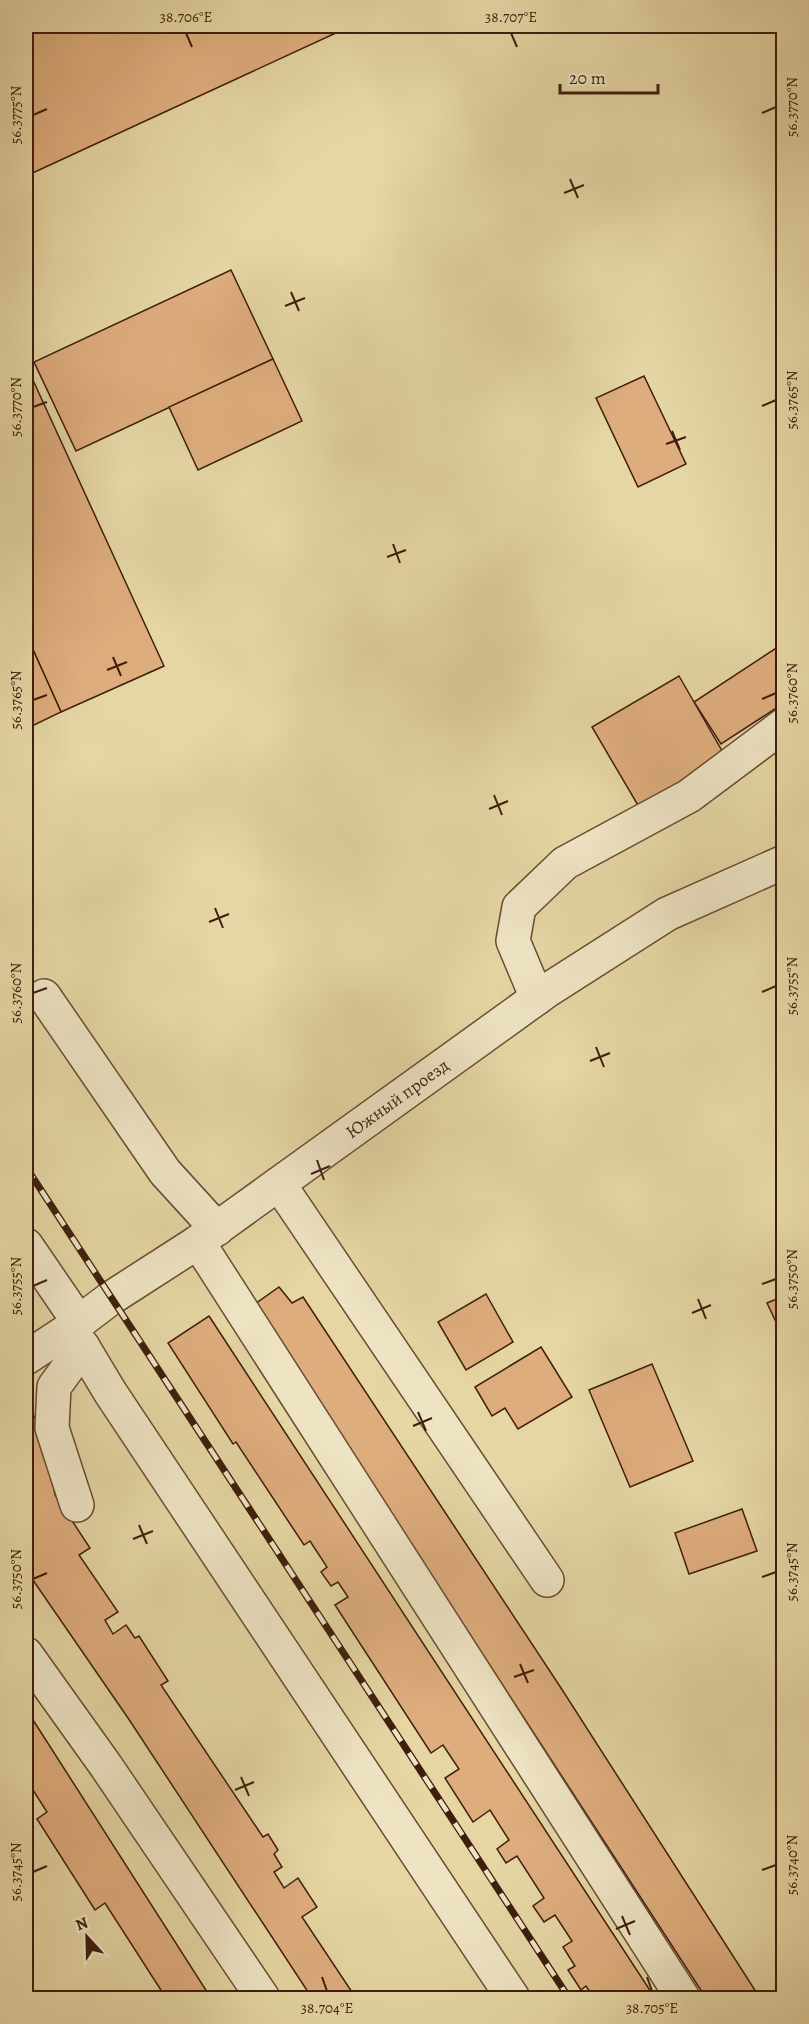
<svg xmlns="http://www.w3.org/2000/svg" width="809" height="2024" font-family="Alegreya,serif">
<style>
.building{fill:#dead7e;stroke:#3f1e0d;stroke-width:1.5}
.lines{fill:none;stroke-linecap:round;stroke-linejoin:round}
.minor-casing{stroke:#684c33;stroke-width:36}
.minor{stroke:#eee4c4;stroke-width:33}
.rail-casing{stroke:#3f1e0d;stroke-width:7}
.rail{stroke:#eee4c4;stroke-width:4.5;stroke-dasharray:14;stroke-linecap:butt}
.ticks{fill:none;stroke:#3f1e0d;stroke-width:2}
.labels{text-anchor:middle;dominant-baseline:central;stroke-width:6;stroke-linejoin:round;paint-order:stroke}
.street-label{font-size:18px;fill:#3f1e0d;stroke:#eee4c4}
.neatline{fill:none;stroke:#3f1e0d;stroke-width:2}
.ticks-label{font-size:15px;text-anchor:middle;fill:#3f1e0d}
</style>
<rect width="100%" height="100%" fill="#e5d6a4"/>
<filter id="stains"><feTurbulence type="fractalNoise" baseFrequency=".00333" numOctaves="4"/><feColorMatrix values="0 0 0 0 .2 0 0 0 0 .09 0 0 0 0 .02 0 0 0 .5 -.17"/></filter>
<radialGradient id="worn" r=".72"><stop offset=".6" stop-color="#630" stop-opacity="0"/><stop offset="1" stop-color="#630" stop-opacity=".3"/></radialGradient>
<g class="building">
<polygon points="26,26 351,26 26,176"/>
<polygon points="231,270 273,359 76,451 34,362"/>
<polygon points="273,359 302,421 198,470 169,407"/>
<polygon points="644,376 686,464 638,487 596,398"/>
<polygon points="32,378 164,666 61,712 26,634 26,382"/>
<polygon points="26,634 61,712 30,727 26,716"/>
<polygon points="784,643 784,703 721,744 694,702"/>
<polygon points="679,676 725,756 639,807 592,727"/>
<polygon points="279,1287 292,1303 303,1297 561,1688 760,1998 706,1998 255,1304"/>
<polygon points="486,1294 513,1342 466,1370 438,1322"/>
<polygon points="784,1296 784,1339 767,1303"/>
<polygon points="209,1316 655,1998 594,1998 586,1986 581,1990 568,1970 575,1966 563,1947 572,1941 555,1915 544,1922 533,1906 544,1898 517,1856 506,1863 497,1849 509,1840 490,1810 473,1822 445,1778 459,1769 443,1745 431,1753 335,1605 348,1597 338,1582 331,1586 321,1572 327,1567 310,1541 304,1545 236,1442 233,1444 168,1343"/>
<polygon points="541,1347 572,1397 518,1429 505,1408 492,1416 475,1387"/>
<polygon points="652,1364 693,1461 630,1487 589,1390"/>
<polygon points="26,1404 44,1431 55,1495 90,1548 79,1555 118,1612 105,1620 113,1634 126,1625 135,1638 139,1636 168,1681 161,1685 263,1837 268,1834 278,1850 274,1854 282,1867 274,1872 284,1888 298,1878 317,1907 302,1917 356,1998 312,1998 128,1718 26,1570"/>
<polygon points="742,1509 757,1551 689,1574 675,1533"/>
<polygon points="26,1709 211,1998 166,1998 105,1903 95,1910 37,1819 47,1812 26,1779"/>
</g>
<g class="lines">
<defs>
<g id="minor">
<polyline points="44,996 165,1172 217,1229"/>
<polyline points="537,998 513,941 519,907 565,863 689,796 784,725"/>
<polyline points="279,1184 547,1580"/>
<polyline points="198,1242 683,1998"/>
<polyline points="26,1245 78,1321"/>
<polyline points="70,1329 83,1347 110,1392 513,1998"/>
<path id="s1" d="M26 1358 70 1329 111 1298 198 1242 548 990 667 914 784 862"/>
<polyline points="77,1505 52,1428 54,1387 83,1347"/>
<polyline points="26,1654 106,1766 263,1998"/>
</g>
</defs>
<use href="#minor" class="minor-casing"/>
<use href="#minor" class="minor"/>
<defs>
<polyline id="rail" points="26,1167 569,1998"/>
</defs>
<use href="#rail" class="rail-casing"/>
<use href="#rail" class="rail"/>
</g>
<path class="ticks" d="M186 33 192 47M511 33 517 47M762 113 776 107M33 115 47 109M570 179 578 198M564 193 584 185M291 292 299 311M285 306 305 298M762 406 776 400M33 407 47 402M672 431 680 450M666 444 686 437M393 544 400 563M387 557 406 550M113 657 121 676M107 670 127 662M762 699 776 693M33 700 47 695M494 795 502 815M489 809 508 801M215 908 223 928M209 922 229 914M762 992 776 986M33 993 47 988M596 1047 604 1067M590 1061 610 1053M317 1160 324 1180M311 1174 330 1166M762 1284 776 1279M33 1286 47 1280M698 1299 706 1319M692 1313 711 1305M418 1412 426 1431M413 1426 432 1418M139 1525 147 1544M133 1539 153 1531M762 1577 776 1572M33 1579 47 1573M520 1664 528 1683M514 1677 534 1670M241 1777 249 1796M235 1790 254 1782M762 1870 776 1865M33 1872 47 1866M622 1916 630 1935M616 1929 635 1921M322 1977 327 1991M647 1977 652 1991"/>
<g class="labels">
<g class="street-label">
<text stroke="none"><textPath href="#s1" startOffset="453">Южный проезд</textPath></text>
</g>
</g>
<rect width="809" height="2024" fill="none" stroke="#e5d6a4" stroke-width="66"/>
<g transform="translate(87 1937) rotate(338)" stroke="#eee4c4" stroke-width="4.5" paint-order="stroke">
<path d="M0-4.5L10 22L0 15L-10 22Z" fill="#3f1e0d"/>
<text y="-9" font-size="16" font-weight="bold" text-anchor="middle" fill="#3f1e0d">N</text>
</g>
<path d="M560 84v9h98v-9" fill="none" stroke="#3f1e0d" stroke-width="3"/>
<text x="569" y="84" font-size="18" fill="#3f1e0d" stroke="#eee4c4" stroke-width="4.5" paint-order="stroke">20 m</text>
<rect x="33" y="33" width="743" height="1958" class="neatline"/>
<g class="ticks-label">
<text x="186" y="22">38.706°E</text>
<text x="511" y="22">38.707°E</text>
<text transform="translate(792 107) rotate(-90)" y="5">56.3770°N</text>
<text transform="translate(16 115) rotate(-90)" y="5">56.3775°N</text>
<text transform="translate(792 400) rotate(-90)" y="5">56.3765°N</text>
<text transform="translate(16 407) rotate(-90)" y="5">56.3770°N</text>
<text transform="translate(792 693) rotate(-90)" y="5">56.3760°N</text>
<text transform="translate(16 700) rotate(-90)" y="5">56.3765°N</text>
<text transform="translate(792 986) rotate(-90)" y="5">56.3755°N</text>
<text transform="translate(16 993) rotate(-90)" y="5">56.3760°N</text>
<text transform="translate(792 1279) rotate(-90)" y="5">56.3750°N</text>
<text transform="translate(16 1286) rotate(-90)" y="5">56.3755°N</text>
<text transform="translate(792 1572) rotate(-90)" y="5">56.3745°N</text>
<text transform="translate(16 1579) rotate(-90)" y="5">56.3750°N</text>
<text transform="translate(792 1865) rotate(-90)" y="5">56.3740°N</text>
<text transform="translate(16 1872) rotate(-90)" y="5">56.3745°N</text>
<text x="327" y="2013">38.704°E</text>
<text x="652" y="2013">38.705°E</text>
</g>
<rect width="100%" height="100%" filter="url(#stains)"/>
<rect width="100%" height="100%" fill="url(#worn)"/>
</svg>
